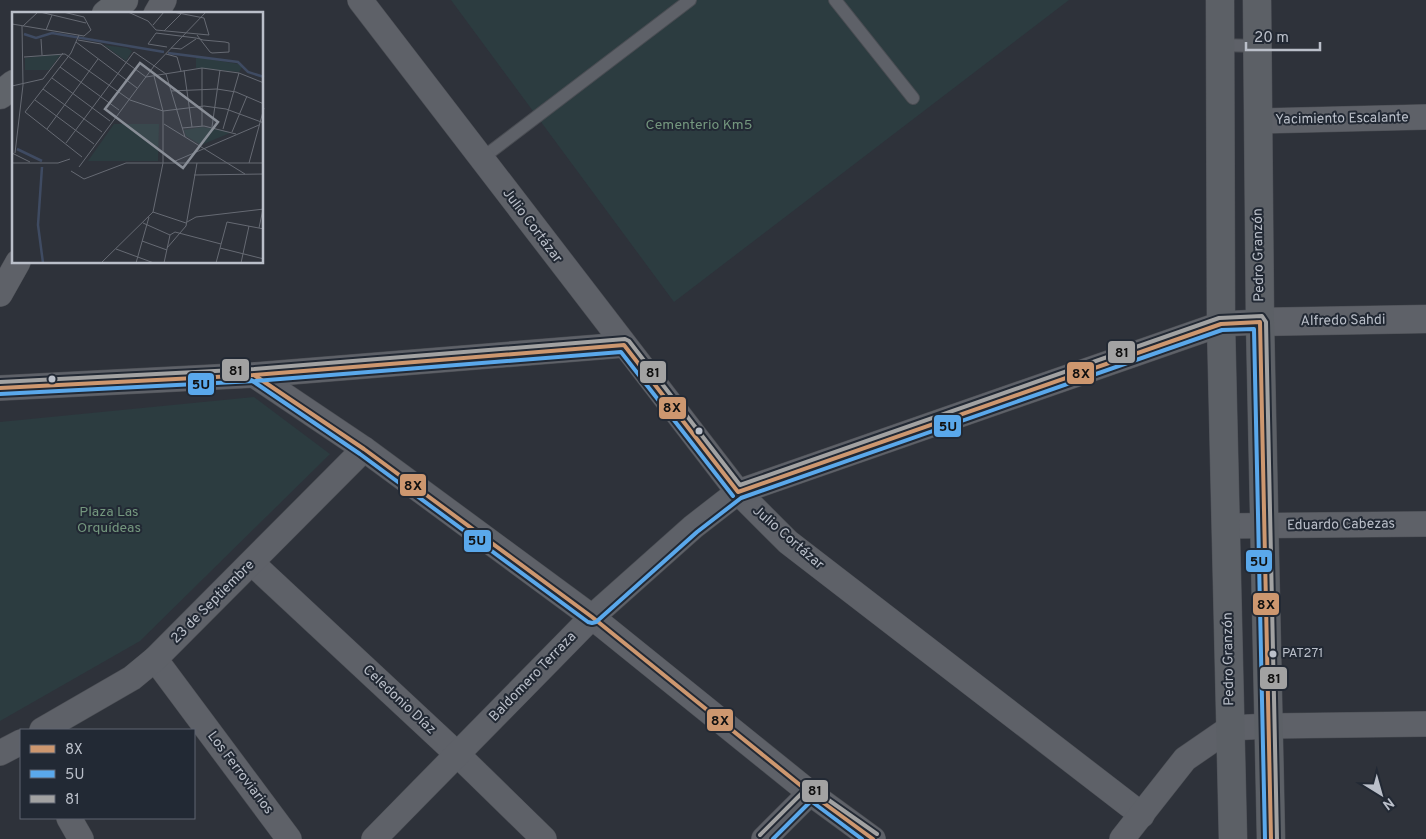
<svg xmlns="http://www.w3.org/2000/svg" width="1426" height="839" font-family="Overpass,sans-serif">
<style>
.green{fill:#2c3c40}
.lines{fill:none;stroke-linecap:round;stroke-linejoin:round}
.service-casing{stroke:#4a4d53;stroke-width:14}
.minor-casing{stroke:#4a4d53;stroke-width:26}
.tertiary-casing{stroke:#4a4d53;stroke-width:29}
.secondary-casing{stroke:#4c4f56;stroke-width:29}
.primary-casing{stroke:#4c4f56;stroke-width:29}
.service{stroke:#5e6168;stroke-width:12}
.minor{stroke:#5e6168;stroke-width:25}
.tertiary{stroke:#5e6168;stroke-width:28}
.secondary{stroke:#5c6066;stroke-width:28}
.primary{stroke:#60646a;stroke-width:28}
.bus-1-casing{stroke:#222934;stroke-width:8}
.bus-2-casing{stroke:#222934;stroke-width:8}
.bus-3-casing{stroke:#222934;stroke-width:8}
.bus-1{stroke:#cd976f;stroke-width:4}
.bus-2{stroke:#5aa8eb;stroke-width:4}
.bus-3{stroke:#a2a2a2;stroke-width:4}
.bus-dot{fill:#babfc9;stroke:#222934;stroke-width:2}
.labels{text-anchor:middle;dominant-baseline:central;stroke-width:4;stroke-linejoin:round;paint-order:stroke}
.bus-label{font-size:13px;fill:#babfc9;stroke:#222934;text-anchor:start}
.street-label{font-size:14px;fill:#babfc9;stroke:#222934}
.park-label{font-size:14px;fill:#74977e;stroke:#222934}
.inset-river{fill:none;stroke:#3f4b62;stroke-width:2.5}
.inset-road{fill:none;stroke:#666a73;stroke-width:1}
.view{fill:#898e97;fill-opacity:0.15;stroke:#898e97;stroke-width:2.5}
.inset-edge{fill:none;stroke:#babfc9;stroke-width:2.5}
.line-badge{stroke:#222934;stroke-width:2}
.pale-badge-label{font-size:14px;text-anchor:middle;font-weight:bold;fill:#111}
</style>
<rect width="100%" height="100%" fill="#2e323a"/>
<g class="green">
<polygon points="451,0 1069,0 674,302"/>
<polygon points="254,397 330,454 140,641 0,721 0,422"/>
</g>
<g class="lines">
<defs>
<g id="service">
<polyline points="835,0 913,98"/>
<polyline points="1221,45 1257,46"/>
<polyline points="481,159 690,0"/>
</g>
<g id="minor">
<polyline points="360,0 738,492 788,542 1142,815"/>
<polyline points="156,14 164,0"/>
<polyline points="1258,121 1426,117"/>
<polyline points="0,294 18,262"/>
<polyline points="254,375 364,449 592,617 810,793 873,839"/>
<polyline points="0,388 254,375 624,345"/>
<polyline points="1226,526 1426,524"/>
<polyline points="252,563 457,754 544,839"/>
<polyline points="155,659 289,839"/>
<polyline points="42,730 132,678 155,659 364,449"/>
<polyline points="0,753 21,742"/>
<polyline points="69,818 81,839"/>
<polyline points="374,839 592,617 693,527 738,492 1221,324 1260,322"/>
<polyline points="764,839 810,793"/>
<polyline points="1122,839 1185,759 1230,728 1269,726 1426,724"/>
</g>
<polyline id="tertiary" points="1260,322 1426,319"/>
<g id="secondary">
<polyline points="1220,0 1221,324 1233,839"/>
<polyline points="1257,0 1260,322 1271,839"/>
</g>
<g id="primary">
<polyline points="106,14 124,0"/>
<polyline points="0,95 14,84"/>
</g>
</defs>
<use href="#service" class="service-casing"/>
<use href="#minor" class="minor-casing"/>
<use href="#tertiary" class="tertiary-casing"/>
<use href="#secondary" class="secondary-casing"/>
<use href="#primary" class="primary-casing"/>
<use href="#service" class="service"/>
<use href="#minor" class="minor"/>
<use href="#tertiary" class="tertiary"/>
<use href="#secondary" class="secondary"/>
<use href="#primary" class="primary"/>
<defs>
<g id="bus-1">
<polyline points="254,375 364,449 592,617 810,793 873,839"/>
<polyline points="0,388 254,375 624,345 738,492 1221,324 1260,322 1271,839"/>
</g>
<g id="bus-2">
<polyline points="251,380 360,454 588,622 592,623 596,622 697,532 741,498 1222,330 1254,329 1265,839"/>
<polyline points="0,394 255,381 621,352 733,496"/>
<polyline points="773,839 811,801 862,839"/>
</g>
<g id="bus-3">
<polyline points="0,382 254,369 625,339 629,341 740,485 1219,318 1262,316 1266,322 1277,839"/>
<polyline points="760,835 806,789 810,787 877,834"/>
</g>
</defs>
<use href="#bus-1" class="bus-1-casing"/>
<use href="#bus-2" class="bus-2-casing"/>
<use href="#bus-3" class="bus-3-casing"/>
<use href="#bus-1" class="bus-1"/>
<use href="#bus-2" class="bus-2"/>
<use href="#bus-3" class="bus-3"/>
</g>
<g class="bus-dot">
<circle cx="52" cy="379" r="4.5"/>
<circle cx="699" cy="431" r="4.5"/>
<circle cx="1273" cy="654" r="4.5"/>
</g>
<g class="labels">
<g class="bus-label">
<text x="1282" y="654">PAT271</text>
</g>
<g class="street-label">
<text transform="translate(1342 119) rotate(-1)">Yacimiento Escalante</text>
<text transform="translate(532 226) rotate(53)">Julio Cortázar</text>
<text transform="translate(1259 255) rotate(-91)">Pedro Granzón</text>
<text transform="translate(1343 321) rotate(-1)">Alfredo Sahdi</text>
<text transform="translate(1341 525) rotate(-1)">Eduardo Cabezas</text>
<text transform="translate(788 538) rotate(41)">Julio Cortázar</text>
<text transform="translate(213 602) rotate(-45)">23 de Septiembre</text>
<text transform="translate(1229 659) rotate(-91)">Pedro Granzón</text>
<text transform="translate(533 677) rotate(-46)">Baldomero Terraza</text>
<text transform="translate(399 700) rotate(43)">Celedonio Díaz</text>
<text transform="translate(240 773) rotate(53)">Los Ferroviarios</text>
</g>
<g class="park-label">
<text x="699" y="125">Cementerio Km5</text>
<text x="109" y="512">Plaza Las<tspan x="109" dy="16">Orquídeas</tspan></text>
</g>
</g>
<g transform="translate(12 12)">
<rect width="251" height="251" fill="#2e323a"/>
<path d="M92 33 115 36 120 39 114 49ZM49 42 37 58H13V46ZM184 45 226 52 230 55 227 60 184 56ZM102 112H147L146 149H76ZM190 115 210 118 218 121 189 133 174 124 172 118Z" fill="#2c3c40"/>
<path class="inset-river" d="M12 22 24 26 40 21 152 40M156 41 226 50 236 60 252 65M5 137 30 149M30 155 26 213 31 251"/>
<path class="inset-road" d="M28 0 74 11M116 0 136 9 144 18M0 12 72 24 79 18 72 5 51 0M141 13 152 0M11 14 26 0M34 18 40 3M144 18 197 23 192 6 161 0M152 19 169 2M144 21 184 26 188 27 191 28 213 30 217 31V40L200 41 198 40 188 27 185 23M144 21 136 32 155 35M29 27 30 43M66 28 89 32 134 65 190 56 227 61 252 71M64 30 125 76M159 36 169 37 184 27M154 42 165 45 169 59M12 45 53 42 118 88 151 99 192 94 214 97 252 111M48 55 107 98M172 58 180 115M40 66 98 109M0 74 31 67 51 41M31 77 90 120M159 79 205 77 224 80 252 92M23 88 82 132M13 100 59 41 67 23M13 100 70 145M152 112 233 162M190 114V56M200 115 208 58M170 116 192 114 224 122M35 117 86 47M211 117 227 61M220 120 235 84M54 131 122 40 154 62 173 125M0 141 18 150M3 141 11 73 10 14M161 150 247 113M0 151H46L58 147M237 151 252 96M67 155 142 54 194 0M59 159 72 167 114 151H252M182 163 252 162M141 200 174 211M175 210 184 205 252 197M131 211 158 223 163 220 209 232M247 216 251 197M130 229 155 238M155 236 174 214 185 151M208 236 252 247M104 237 142 251M89 251 141 200 151 151V99L142 64M124 251 137 205M152 251 158 223M204 251 215 210 252 217M229 251 237 214"/>
<path class="view" d="M128 51 206 110 171 156 93 97Z"/>
<rect width="251" height="251" class="inset-edge"/>
</g>
<g class="line-badge">
<rect x="1107" y="340" width="29" height="24" rx="5" fill="#a2a2a2"/>
<rect x="221" y="358" width="29" height="24" rx="5" fill="#a2a2a2"/>
<rect x="639" y="360" width="28" height="24" rx="5" fill="#a2a2a2"/>
<rect x="1066" y="361" width="29" height="24" rx="5" fill="#cd976f"/>
<rect x="187" y="372" width="28" height="24" rx="5" fill="#5aa8eb"/>
<rect x="658" y="396" width="29" height="24" rx="5" fill="#cd976f"/>
<rect x="933" y="414" width="29" height="24" rx="5" fill="#5aa8eb"/>
<rect x="399" y="473" width="28" height="24" rx="5" fill="#cd976f"/>
<rect x="463" y="529" width="29" height="24" rx="5" fill="#5aa8eb"/>
<rect x="1245" y="549" width="28" height="24" rx="5" fill="#5aa8eb"/>
<rect x="1252" y="592" width="28" height="24" rx="5" fill="#cd976f"/>
<rect x="1259" y="666" width="29" height="24" rx="5" fill="#a2a2a2"/>
<rect x="706" y="708" width="28" height="24" rx="5" fill="#cd976f"/>
<rect x="801" y="779" width="28" height="24" rx="5" fill="#a2a2a2"/>
</g>
<g class="pale-badge-label">
<text x="1122" y="357">81</text>
<text x="236" y="375">81</text>
<text x="653" y="377">81</text>
<text x="1081" y="378">8X</text>
<text x="201" y="389">5U</text>
<text x="672" y="412">8X</text>
<text x="948" y="431">5U</text>
<text x="413" y="490">8X</text>
<text x="477" y="545">5U</text>
<text x="1259" y="566">5U</text>
<text x="1266" y="609">8X</text>
<text x="1274" y="683">81</text>
<text x="720" y="725">8X</text>
<text x="815" y="795">81</text>
</g>
<rect x="20" y="729" width="175" height="90" fill="#222934" stroke="#5f6570"/>
<rect x="30" y="745" width="25" height="8" fill="#cd976f" stroke="#5f6570"/>
<text x="65" y="754" font-size="15" fill="#babfc9">8X</text>
<rect x="30" y="770" width="25" height="8" fill="#5aa8eb" stroke="#5f6570"/>
<text x="65" y="779" font-size="15" fill="#babfc9">5U</text>
<rect x="30" y="795" width="25" height="8" fill="#a2a2a2" stroke="#5f6570"/>
<text x="65" y="804" font-size="15" fill="#babfc9">81</text>
<g transform="translate(1381 794) rotate(143)" stroke="#222934" stroke-width="4" paint-order="stroke">
<path d="M0-4L9 19L0 12L-9 19Z" fill="#babfc9"/>
<text y="-8" font-size="14" font-weight="bold" text-anchor="middle" fill="#babfc9">N</text>
</g>
<path d="M1246 42v8h74v-8" fill="none" stroke="#babfc9" stroke-width="2.5"/>
<text x="1254" y="42" font-size="15" fill="#babfc9" stroke="#222934" stroke-width="4" paint-order="stroke">20 m</text>
</svg>
